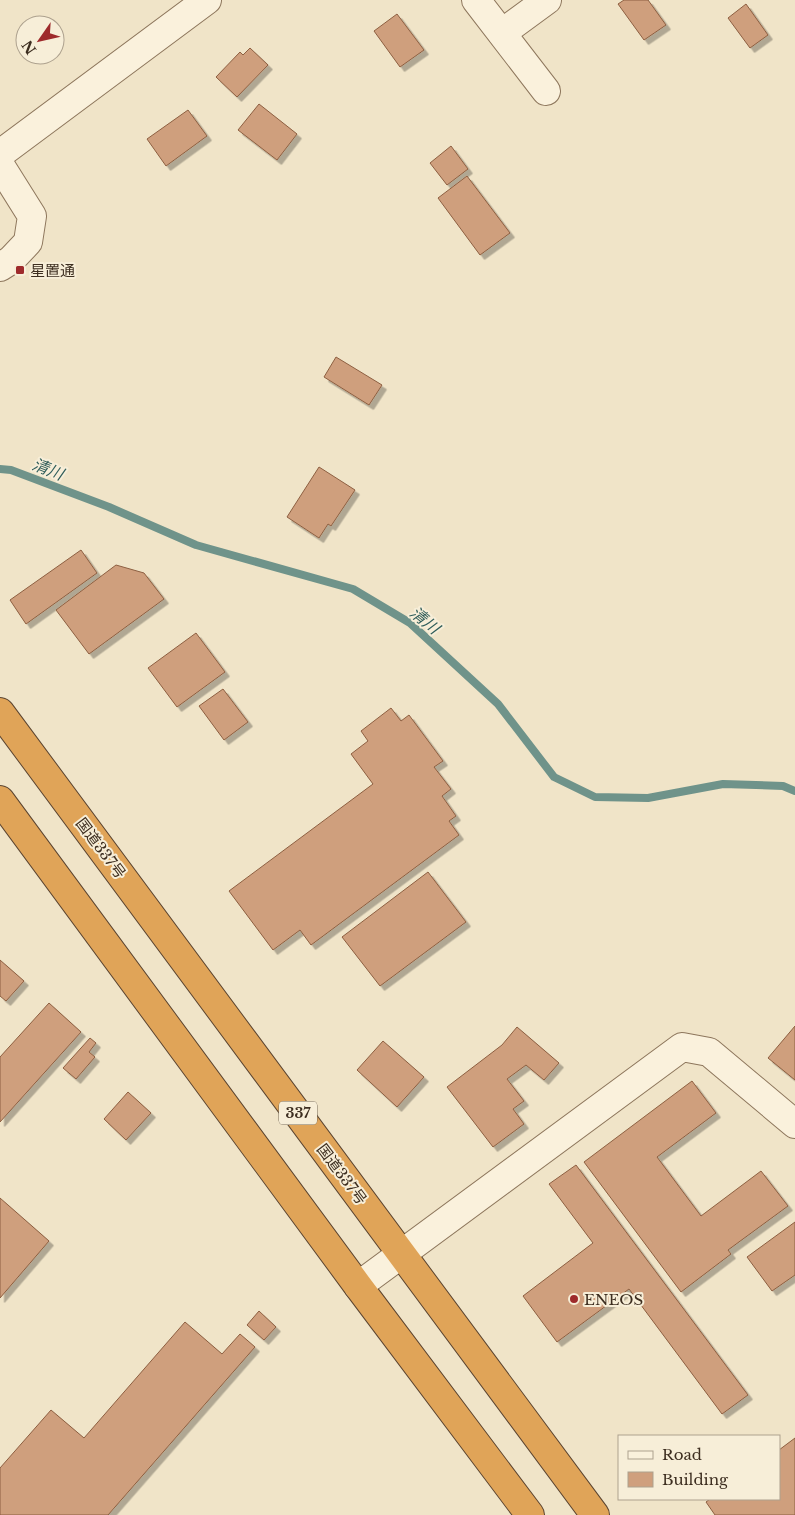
<svg xmlns="http://www.w3.org/2000/svg" width="795" height="1515" font-family="'Libre Baskerville','Noto Sans JP',serif">
<style>
.lines{fill:none;stroke-linecap:round;stroke-linejoin:round}
.stream{stroke:#6f938a;stroke-width:8}
.building{fill:#cf9f7d;stroke:#8d5f41;filter:url(#shadow)}
.minor-casing{stroke:#8d765c;stroke-width:30}
.highway-casing{stroke:#5b4430;stroke-width:30}
.minor{stroke:#faf1dc;stroke-width:28}
.highway{stroke:#e0a458;stroke-width:28}
.poi-dot{fill:#9e2a2b;stroke:#f7eed8;stroke-width:2}
.labels{text-anchor:middle;dominant-baseline:central;stroke-width:4;stroke-linejoin:round;paint-order:stroke}
.shield{fill:#f7eed8;stroke:#756857;stroke-width:1}
.shield-label{font-size:14px;font-weight:bold;fill:#3d2e20}
.poi-label{font-size:15px;fill:#3d2e20;stroke:#f7eed8;text-anchor:start}
.street-label{font-size:15px;fill:#3d2e20;stroke:#f7eed8}
.water-label{font-size:16px;font-style:italic;fill:#2f5d5a;stroke:#f7eed8}
</style>
<defs>
<filter id="shadow"><feDropShadow dx="4.5" dy="4.5" stdDeviation="0" flood-color="#0004"/></filter>
</defs>
<rect width="100%" height="100%" fill="#f0e4c8"/>
<g class="lines">
<polyline class="stream" points="0,469 11,470 109,507 196,545 353,589 410,623 498,704 554,777 595,797 648,798 723,784 783,786 795,791"/>
</g>
<g class="building">
<polygon points="624,0 648,0 666,25 644,40 618,4"/>
<polygon points="746,4 768,35 750,48 728,18"/>
<polygon points="397,14 424,50 400,67 374,31"/>
<polygon points="250,48 268,65 237,97 216,77 240,52 243,55"/>
<polygon points="259,104 297,134 277,160 238,130"/>
<polygon points="188,110 207,136 166,166 147,139"/>
<polygon points="451,146 468,169 447,185 430,163"/>
<polygon points="467,176 510,233 480,255 438,198"/>
<polygon points="336,357 382,385 369,405 324,377"/>
<polygon points="319,467 355,490 331,526 328,524 319,538 287,517"/>
<polygon points="81,550 97,573 26,624 10,600"/>
<polygon points="116,565 144,573 164,599 89,654 56,610"/>
<polygon points="196,633 225,672 177,707 148,668"/>
<polygon points="223,689 248,722 224,740 199,706"/>
<polygon points="391,708 401,721 409,715 443,761 434,767 451,789 442,796 456,816 449,821 459,835 311,945 300,930 273,950 229,891 373,784 351,754 368,741 361,731"/>
<polygon points="428,872 466,922 380,986 342,937"/>
<polygon points="0,960 24,981 6,1001 0,996"/>
<polygon points="49,1003 81,1032 0,1122 0,1057"/>
<polygon points="795,1026 795,1080 768,1058"/>
<polygon points="517,1027 559,1063 544,1080 526,1065 507,1079 524,1101 513,1109 524,1124 493,1147 447,1087 502,1045"/>
<polygon points="90,1038 96,1043 89,1052 95,1057 76,1079 63,1068"/>
<polygon points="383,1041 424,1077 397,1107 357,1070"/>
<polygon points="692,1081 716,1113 657,1157 701,1216 761,1171 788,1206 728,1250 731,1254 681,1292 584,1162"/>
<polygon points="128,1092 151,1113 126,1140 104,1119"/>
<polygon points="576,1165 748,1395 722,1414 629,1289 557,1342 523,1296 593,1243 549,1184"/>
<polygon points="0,1198 49,1241 0,1298"/>
<polygon points="795,1222 795,1275 772,1291 747,1257"/>
<polygon points="259,1311 276,1327 264,1340 247,1325"/>
<polygon points="185,1322 222,1354 240,1334 255,1347 108,1515 0,1515 0,1468 51,1410 84,1438"/>
<polygon points="795,1438 795,1515 715,1515 706,1502 710,1499 779,1499 779,1450"/>
</g>
<g class="lines">
<defs>
<g id="minor">
<polyline points="476,0 546,91"/>
<polyline points="502,33 547,0"/>
<polyline points="0,154 207,0"/>
<polyline points="0,165 32,216 28,242 11,260 0,267"/>
<polyline points="358,1286 682,1047 709,1052 795,1124"/>
</g>
<g id="highway">
<polyline points="0,712 595,1515"/>
<polyline points="0,800 358,1286 530,1515"/>
</g>
</defs>
<use href="#minor" class="minor-casing"/>
<use href="#highway" class="highway-casing"/>
<use href="#minor" class="minor"/>
<use href="#highway" class="highway"/>
</g>
<g class="poi-dot">
<rect x="15" y="265" width="10" height="10" rx="2.5"/>
<circle cx="574" cy="1299" r="5"/>
</g>
<g class="labels">
<rect class="shield" x="279" y="1101.5" width="38" height="23" rx="4"/>
<g class="shield-label">
<text x="298" y="1113">337</text>
</g>
<g class="poi-label">
<text x="30" y="270">星置通</text>
<text x="584" y="1299">ENEOS</text>
</g>
<g class="street-label">
<text transform="translate(101 848) rotate(53)">国道337号</text>
<text transform="translate(342 1174) rotate(53)">国道337号</text>
</g>
<g class="water-label">
<text transform="translate(48 469) rotate(21)">清川</text>
<text transform="translate(425 620) rotate(39)">清川</text>
</g>
</g>
<rect x="618" y="1435" width="162" height="65" fill="#f7eed8" stroke="#ada18e"/>
<rect x="628" y="1451" width="25" height="8" fill="#faf1dc" stroke="#ada18e"/>
<text x="662" y="1460" font-size="15" fill="#3d2e20">Road</text>
<rect x="628" y="1472" width="25" height="15" fill="#cf9f7d" stroke="#ada18e"/>
<text x="662" y="1485" font-size="15" fill="#3d2e20">Building</text>
<g transform="translate(40 40) rotate(236)"><circle r="24" fill="#f7eed8" stroke="#ada18e"/>
<path d="M0-4L9 19L0 12L-9 19Z" fill="#9e2a2b"/>
<text y="-8" font-size="14" font-weight="bold" text-anchor="middle" fill="#3d2e20">N</text>
</g>
</svg>
